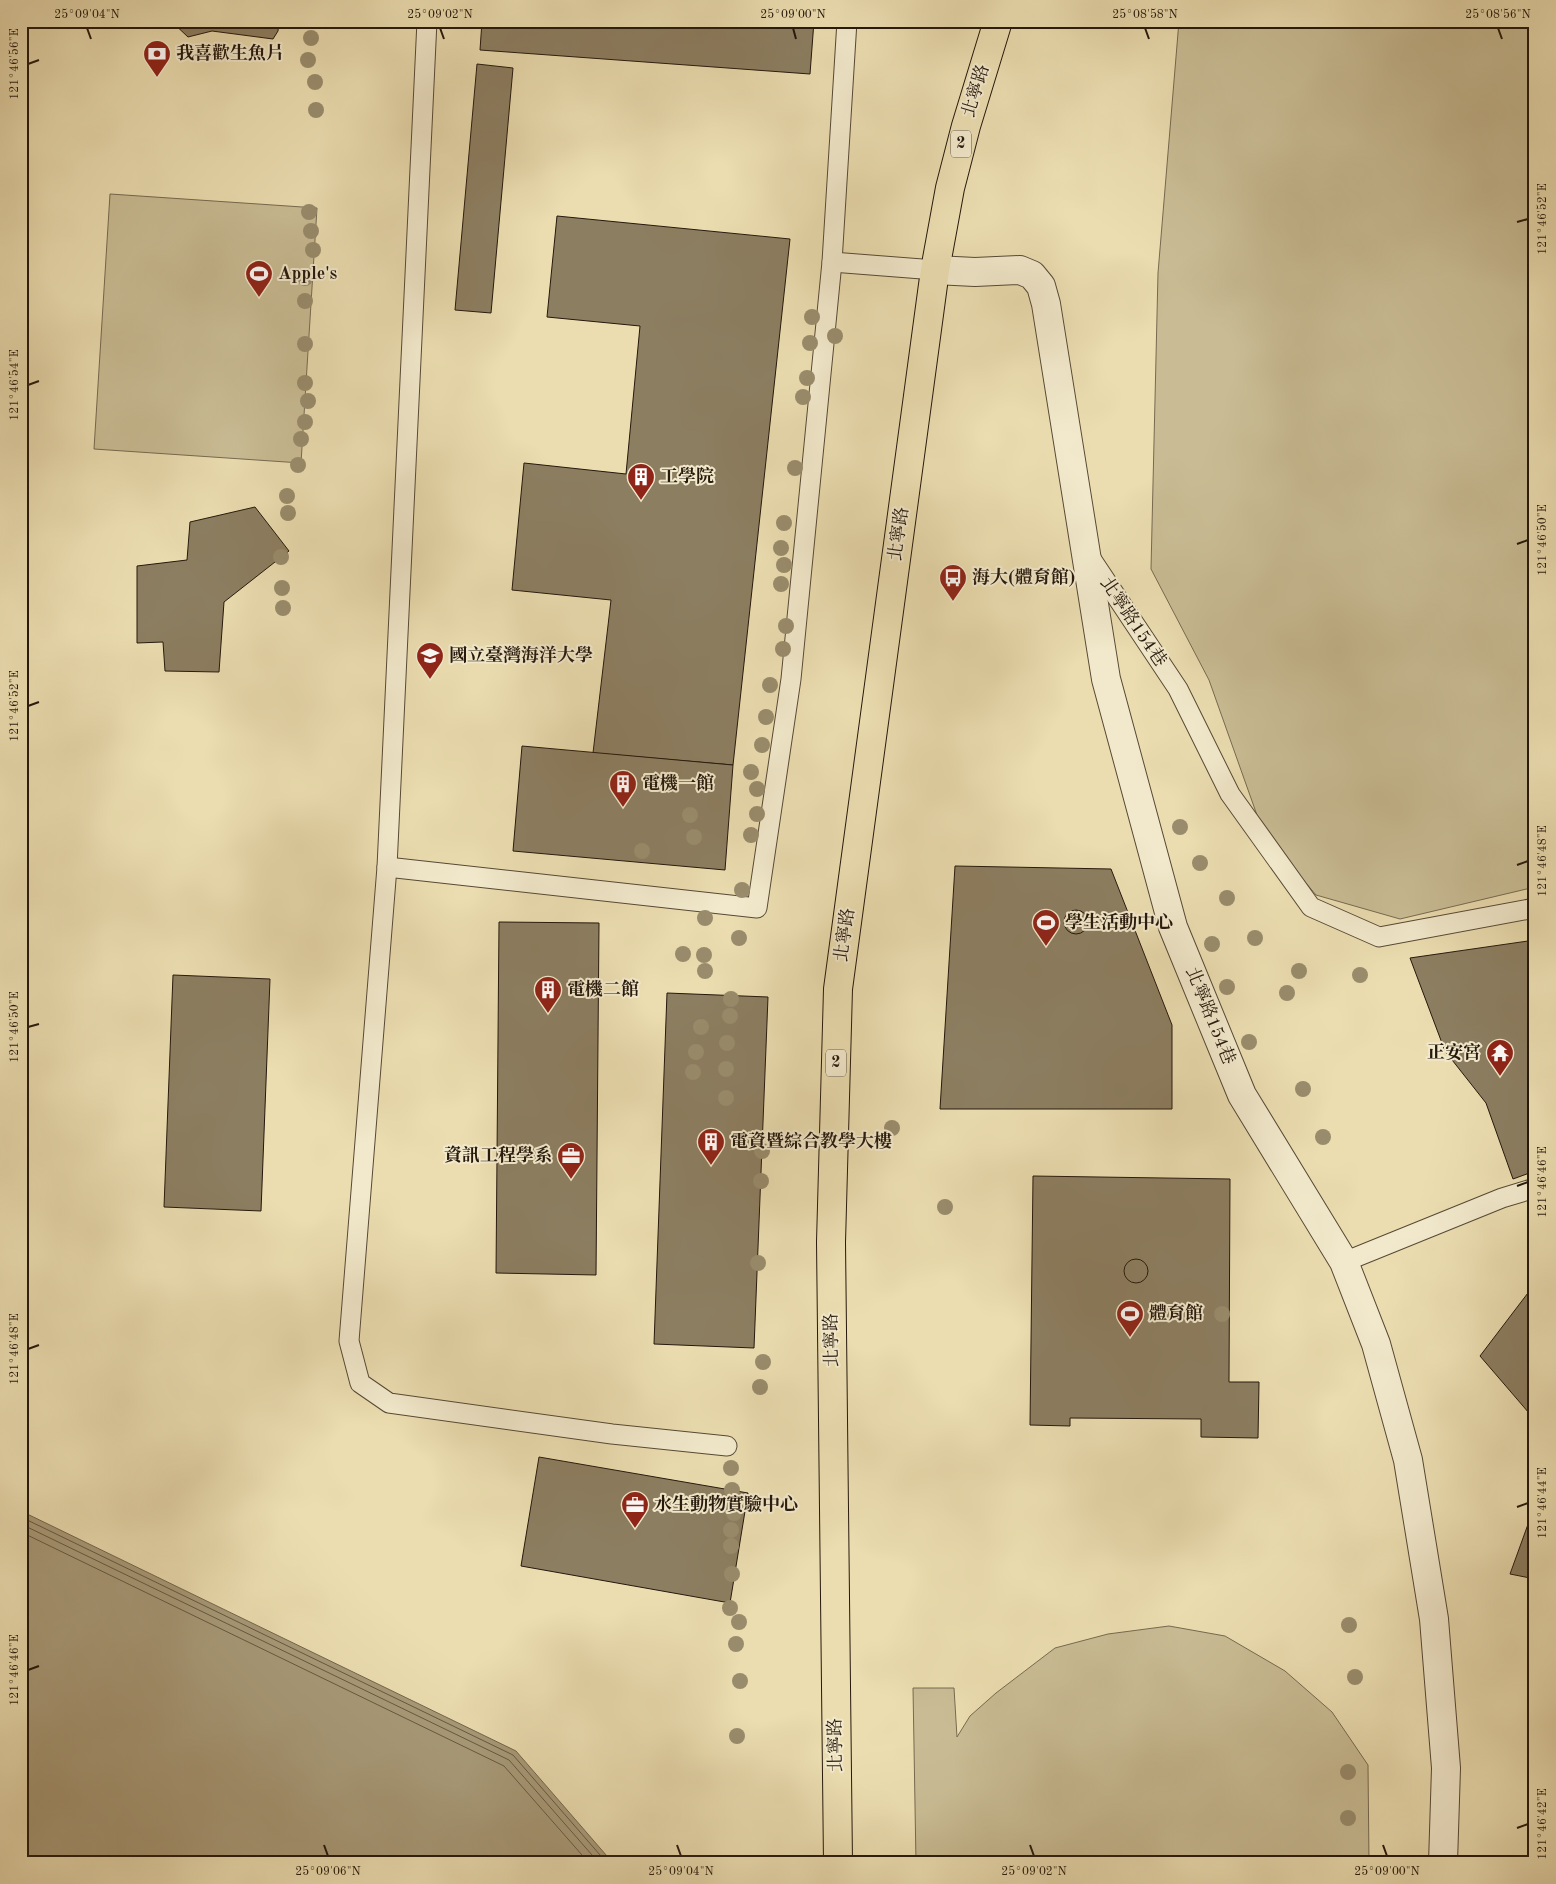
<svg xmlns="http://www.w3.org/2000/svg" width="1556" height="1884" font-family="'Old Standard TT','Noto Serif TC',serif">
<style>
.green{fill:#c9bc94;stroke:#776a50}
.water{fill:#a89a78;stroke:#74664d}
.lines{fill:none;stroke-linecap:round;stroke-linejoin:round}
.shore{stroke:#665942;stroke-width:1}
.building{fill:#8c7e61;stroke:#25180c}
.service-casing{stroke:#564935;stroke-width:21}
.minor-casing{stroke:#564935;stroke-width:30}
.primary-casing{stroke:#25180c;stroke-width:30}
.service{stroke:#f2e9cc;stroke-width:19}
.minor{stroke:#f2e9cc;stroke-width:28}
.primary{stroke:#ebddb0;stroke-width:28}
.tree{fill:#998c6c}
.ticks{fill:none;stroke:#25180c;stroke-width:2}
.labels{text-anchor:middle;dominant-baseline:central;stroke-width:4;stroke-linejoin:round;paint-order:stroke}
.shield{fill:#f2e9cc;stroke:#625746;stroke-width:1}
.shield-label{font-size:16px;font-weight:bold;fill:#25180c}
.poi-label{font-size:18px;font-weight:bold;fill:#25180c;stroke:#f2e9cc;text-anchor:start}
.street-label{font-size:18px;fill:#25180c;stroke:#f2e9cc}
.neatline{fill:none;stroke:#25180c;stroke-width:2}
.ticks-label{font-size:12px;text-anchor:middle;fill:#25180c}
</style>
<rect width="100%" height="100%" fill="#ebddb0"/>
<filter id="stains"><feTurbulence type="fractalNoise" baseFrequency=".004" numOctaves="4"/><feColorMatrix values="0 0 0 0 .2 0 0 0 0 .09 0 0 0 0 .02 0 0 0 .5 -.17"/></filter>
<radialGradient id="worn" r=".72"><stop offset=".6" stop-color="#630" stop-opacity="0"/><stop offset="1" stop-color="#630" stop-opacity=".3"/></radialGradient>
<g class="green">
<polygon points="1179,21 1535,21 1535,887 1400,919 1316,895 1263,832 1209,680 1151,569 1158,273"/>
<polygon points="110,194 317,208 301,463 94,449"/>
<polygon points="1169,1626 1225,1636 1285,1671 1332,1712 1368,1765 1369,1863 916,1863 913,1688 954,1688 957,1737 970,1716 996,1693 1055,1648 1108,1634"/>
</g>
<polygon class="water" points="21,1511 516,1751 613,1863 21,1863"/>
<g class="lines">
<g class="shore">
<polyline points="21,1517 513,1755 607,1863"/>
<polyline points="21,1524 509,1760 599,1863"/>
<polyline points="21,1532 504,1766 589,1863"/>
</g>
</g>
<g class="building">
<polygon points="171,21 279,21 278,31 273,39 212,31 188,37"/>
<polygon points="482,21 814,21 810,74 480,50"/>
<polygon points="477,64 513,68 491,313 455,310"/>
<polygon points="557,216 790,239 733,765 593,753 611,600 512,590 524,463 626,474 640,326 547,317"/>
<polygon points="255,507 289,551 224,602 219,672 165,671 163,642 137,643 137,566 187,560 190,522"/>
<polygon points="522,746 733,765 725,870 513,851"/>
<polygon points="955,866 1111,869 1172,1025 1172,1109 940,1109"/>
<circle cx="1076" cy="922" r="12"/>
<polygon points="499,922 599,923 596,1275 496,1273"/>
<polygon points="1535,940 1535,1171 1513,1179 1486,1103 1445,1051 1410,958"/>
<polygon points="173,975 270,979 261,1211 164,1207"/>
<polygon points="667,993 768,997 754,1348 654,1344"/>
<polygon points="1033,1176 1230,1179 1229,1382 1259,1382 1258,1438 1201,1437 1201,1419 1070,1418 1070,1426 1030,1425"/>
<circle cx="1136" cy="1271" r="12"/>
<polygon points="1534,1285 1535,1286 1535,1420 1480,1356"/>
<polygon points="539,1457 748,1493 730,1603 521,1566"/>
<polygon points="1535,1505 1535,1579 1510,1574"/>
<polygon points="1535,1838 1535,1863 1528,1863"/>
</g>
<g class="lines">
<defs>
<g id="service">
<polyline points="427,21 387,867 349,1341 360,1383 389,1403 612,1434 727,1446"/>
<polyline points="832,262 935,270"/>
<polyline points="1090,557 1178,689 1230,794 1311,907 1379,937 1535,908"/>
<polyline points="387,867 757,908 791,679 832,262 847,21"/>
<polyline points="1344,1262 1502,1198 1535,1188"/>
</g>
<polyline id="minor" points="935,270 975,272 1020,270 1032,275 1041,286 1046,304 1106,679 1173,927 1242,1095 1344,1262 1376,1344 1408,1460 1434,1619 1446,1768 1443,1863"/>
<polyline id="primary" points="838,1863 831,1242 838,989 935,270 950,188 966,126 998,21"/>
</defs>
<use href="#service" class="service-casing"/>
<use href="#minor" class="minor-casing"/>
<use href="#primary" class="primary-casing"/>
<use href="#service" class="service"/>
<use href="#minor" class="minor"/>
<use href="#primary" class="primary"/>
</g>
<g class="tree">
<circle cx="311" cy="38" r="8"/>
<circle cx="308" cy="60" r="8"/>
<circle cx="315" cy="82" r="8"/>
<circle cx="316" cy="110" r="8"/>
<circle cx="309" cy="212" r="8"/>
<circle cx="311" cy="231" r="8"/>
<circle cx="313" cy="250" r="8"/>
<circle cx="305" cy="278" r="8"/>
<circle cx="305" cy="301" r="8"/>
<circle cx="812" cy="317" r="8"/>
<circle cx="835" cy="336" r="8"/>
<circle cx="810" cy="343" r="8"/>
<circle cx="305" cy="344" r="8"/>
<circle cx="807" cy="378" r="8"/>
<circle cx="305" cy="383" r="8"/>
<circle cx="803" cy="397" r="8"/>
<circle cx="308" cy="401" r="8"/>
<circle cx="305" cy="422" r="8"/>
<circle cx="301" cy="439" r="8"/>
<circle cx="298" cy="465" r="8"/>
<circle cx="795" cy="468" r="8"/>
<circle cx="287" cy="496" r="8"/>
<circle cx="288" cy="513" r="8"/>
<circle cx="784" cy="523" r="8"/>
<circle cx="781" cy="548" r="8"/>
<circle cx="281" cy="557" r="8"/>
<circle cx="784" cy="565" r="8"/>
<circle cx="781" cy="584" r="8"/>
<circle cx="282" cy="588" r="8"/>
<circle cx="283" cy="608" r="8"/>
<circle cx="786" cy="626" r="8"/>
<circle cx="783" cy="649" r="8"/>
<circle cx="770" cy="685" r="8"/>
<circle cx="766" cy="717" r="8"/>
<circle cx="762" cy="745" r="8"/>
<circle cx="751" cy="772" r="8"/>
<circle cx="757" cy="789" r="8"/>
<circle cx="757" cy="814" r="8"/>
<circle cx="690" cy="815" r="8"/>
<circle cx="1180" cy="827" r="8"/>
<circle cx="751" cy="835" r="8"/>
<circle cx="694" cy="837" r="8"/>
<circle cx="642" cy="851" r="8"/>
<circle cx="1200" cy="863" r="8"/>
<circle cx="742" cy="890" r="8"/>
<circle cx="1227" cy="898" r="8"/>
<circle cx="705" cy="918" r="8"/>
<circle cx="739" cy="938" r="8"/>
<circle cx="1255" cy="938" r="8"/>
<circle cx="1212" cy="944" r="8"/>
<circle cx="683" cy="954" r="8"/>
<circle cx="704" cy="955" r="8"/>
<circle cx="705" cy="971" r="8"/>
<circle cx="1299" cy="971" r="8"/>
<circle cx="1360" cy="975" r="8"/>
<circle cx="1227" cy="987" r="8"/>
<circle cx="1287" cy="993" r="8"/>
<circle cx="731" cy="999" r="8"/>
<circle cx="730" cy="1016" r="8"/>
<circle cx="701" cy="1027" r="8"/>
<circle cx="1249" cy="1042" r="8"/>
<circle cx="727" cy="1043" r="8"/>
<circle cx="696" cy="1052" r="8"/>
<circle cx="726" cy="1069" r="8"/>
<circle cx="693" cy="1072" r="8"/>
<circle cx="1303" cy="1089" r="8"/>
<circle cx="726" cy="1098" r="8"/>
<circle cx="892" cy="1128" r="8"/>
<circle cx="1323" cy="1137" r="8"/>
<circle cx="762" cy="1151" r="8"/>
<circle cx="761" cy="1181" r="8"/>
<circle cx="945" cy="1207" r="8"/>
<circle cx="758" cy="1263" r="8"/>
<circle cx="1222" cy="1314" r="8"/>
<circle cx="763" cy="1362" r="8"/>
<circle cx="760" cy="1387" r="8"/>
<circle cx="731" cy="1468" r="8"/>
<circle cx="732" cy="1490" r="8"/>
<circle cx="734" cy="1513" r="8"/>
<circle cx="731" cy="1530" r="8"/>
<circle cx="731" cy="1546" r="8"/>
<circle cx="732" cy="1574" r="8"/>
<circle cx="730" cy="1608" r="8"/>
<circle cx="739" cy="1622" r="8"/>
<circle cx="1349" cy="1625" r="8"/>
<circle cx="736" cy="1644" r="8"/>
<circle cx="1355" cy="1677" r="8"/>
<circle cx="740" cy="1681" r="8"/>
<circle cx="737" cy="1736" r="8"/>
<circle cx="1348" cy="1772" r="8"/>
<circle cx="1348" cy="1818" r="8"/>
</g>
<path class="ticks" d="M87 28 91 39M440 28 444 39M793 28 796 39M1145 28 1149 39M1498 28 1502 39M28 64 39 60M1517 222 1528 219M28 385 39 381M1517 544 1528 540M28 706 39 702M1517 865 1528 861M28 1027 39 1024M1517 1186 1528 1182M28 1349 39 1345M1517 1507 1528 1503M28 1670 39 1666M1517 1828 1528 1824M324 1845 328 1856M677 1845 681 1856M1030 1845 1034 1856M1383 1845 1387 1856"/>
<defs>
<symbol id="bank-pin" viewBox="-11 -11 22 30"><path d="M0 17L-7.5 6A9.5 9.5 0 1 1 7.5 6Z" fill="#8f2418" stroke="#f2e9cc"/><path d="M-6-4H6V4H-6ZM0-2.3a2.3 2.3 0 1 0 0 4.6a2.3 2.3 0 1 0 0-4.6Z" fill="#fff"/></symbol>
<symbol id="stadium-pin" viewBox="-11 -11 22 30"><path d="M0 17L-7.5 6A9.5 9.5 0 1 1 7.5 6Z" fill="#8f2418" stroke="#f2e9cc"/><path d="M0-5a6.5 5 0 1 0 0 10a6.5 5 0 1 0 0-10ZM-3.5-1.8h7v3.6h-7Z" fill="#fff"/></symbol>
<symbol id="building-pin" viewBox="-11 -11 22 30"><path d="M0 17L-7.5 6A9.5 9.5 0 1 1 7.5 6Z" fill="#8f2418" stroke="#f2e9cc"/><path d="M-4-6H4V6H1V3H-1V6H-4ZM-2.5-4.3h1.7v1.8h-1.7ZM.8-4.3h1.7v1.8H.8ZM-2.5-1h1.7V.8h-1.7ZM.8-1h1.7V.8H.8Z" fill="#fff"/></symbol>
<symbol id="bus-pin" viewBox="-11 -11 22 30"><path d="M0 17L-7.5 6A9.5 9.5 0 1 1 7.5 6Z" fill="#8f2418" stroke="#f2e9cc"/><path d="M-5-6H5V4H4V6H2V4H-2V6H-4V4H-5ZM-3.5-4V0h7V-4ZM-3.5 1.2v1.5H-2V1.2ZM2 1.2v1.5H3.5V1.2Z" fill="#fff"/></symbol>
<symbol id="university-pin" viewBox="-11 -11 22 30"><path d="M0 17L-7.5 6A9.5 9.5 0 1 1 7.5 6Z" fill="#8f2418" stroke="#f2e9cc"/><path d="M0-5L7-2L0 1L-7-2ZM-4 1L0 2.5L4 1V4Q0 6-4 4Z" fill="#fff"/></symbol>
<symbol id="temple-pin" viewBox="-11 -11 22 30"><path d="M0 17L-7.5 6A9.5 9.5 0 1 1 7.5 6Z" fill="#8f2418" stroke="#f2e9cc"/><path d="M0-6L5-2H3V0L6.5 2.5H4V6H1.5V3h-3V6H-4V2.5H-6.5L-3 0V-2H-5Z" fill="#fff"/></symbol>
<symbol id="office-pin" viewBox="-11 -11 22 30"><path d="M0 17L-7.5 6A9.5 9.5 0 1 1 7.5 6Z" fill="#8f2418" stroke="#f2e9cc"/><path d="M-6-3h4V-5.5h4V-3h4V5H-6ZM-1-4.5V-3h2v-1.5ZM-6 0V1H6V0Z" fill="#fff"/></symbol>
</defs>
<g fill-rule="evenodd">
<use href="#bank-pin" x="141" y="38" width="32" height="43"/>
<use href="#stadium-pin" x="243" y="258" width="32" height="43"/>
<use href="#building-pin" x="625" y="461" width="32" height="43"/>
<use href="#bus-pin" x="937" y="562" width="32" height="43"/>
<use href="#university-pin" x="414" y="640" width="32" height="43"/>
<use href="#building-pin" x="607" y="768" width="32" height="43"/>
<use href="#stadium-pin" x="1030" y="907" width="32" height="43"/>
<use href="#building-pin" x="532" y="974" width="32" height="43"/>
<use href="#temple-pin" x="1484" y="1037" width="32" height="43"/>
<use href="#building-pin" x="695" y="1126" width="32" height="43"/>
<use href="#office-pin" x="555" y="1140" width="32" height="43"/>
<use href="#stadium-pin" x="1114" y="1298" width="32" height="43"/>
<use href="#office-pin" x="619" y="1489" width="32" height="43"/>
</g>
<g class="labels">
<g class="shield">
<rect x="951" y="130.5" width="20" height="27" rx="4"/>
<rect x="826" y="1049.5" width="20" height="27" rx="4"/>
</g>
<g class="shield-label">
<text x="961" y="144">2</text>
<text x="836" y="1063">2</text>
</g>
<g class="poi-label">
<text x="176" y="54">我喜歡生魚片</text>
<text x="278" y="274">Apple's</text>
<text x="660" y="477">工學院</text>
<text x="972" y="578">海大(體育館)</text>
<text x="449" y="656">國立臺灣海洋大學</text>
<text x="642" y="784">電機一館</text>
<text x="1065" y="923">學生活動中心</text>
<text x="567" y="990">電機二館</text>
<text x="1481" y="1053" text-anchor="end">正安宮</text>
<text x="730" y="1142">電資暨綜合教學大樓</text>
<text x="552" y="1156" text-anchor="end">資訊工程學系</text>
<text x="1149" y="1314">體育館</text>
<text x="654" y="1505">水生動物實驗中心</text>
</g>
<g class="street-label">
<text transform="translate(976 91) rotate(-73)">北寧路</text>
<text transform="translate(899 534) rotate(-82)">北寧路</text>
<text transform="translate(1133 622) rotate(56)">北寧路154巷</text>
<text transform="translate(845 935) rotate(-82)">北寧路</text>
<text transform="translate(1210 1016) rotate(68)">北寧路154巷</text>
<text transform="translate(832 1340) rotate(-91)">北寧路</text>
<text transform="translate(836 1745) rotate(-91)">北寧路</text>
</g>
</g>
<rect width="1556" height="1884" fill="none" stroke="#ebddb0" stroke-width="55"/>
<rect x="28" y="28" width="1500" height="1828" class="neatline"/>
<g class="ticks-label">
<text x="87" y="18">25°09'04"N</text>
<text x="440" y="18">25°09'02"N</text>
<text x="793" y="18">25°09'00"N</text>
<text x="1145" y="18">25°08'58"N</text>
<text x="1498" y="18">25°08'56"N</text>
<text transform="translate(14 64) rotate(-90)" y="4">121°46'56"E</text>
<text transform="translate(1542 219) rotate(-90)" y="4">121°46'52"E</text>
<text transform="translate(14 385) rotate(-90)" y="4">121°46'54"E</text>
<text transform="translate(1542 540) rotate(-90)" y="4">121°46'50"E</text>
<text transform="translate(14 706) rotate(-90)" y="4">121°46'52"E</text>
<text transform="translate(1542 861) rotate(-90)" y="4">121°46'48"E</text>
<text transform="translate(14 1027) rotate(-90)" y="4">121°46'50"E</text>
<text transform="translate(1542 1182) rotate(-90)" y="4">121°46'46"E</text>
<text transform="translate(14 1349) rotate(-90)" y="4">121°46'48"E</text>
<text transform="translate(1542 1503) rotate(-90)" y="4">121°46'44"E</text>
<text transform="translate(14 1670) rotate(-90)" y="4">121°46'46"E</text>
<text transform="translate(1542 1824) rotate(-90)" y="4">121°46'42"E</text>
<text x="328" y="1875">25°09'06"N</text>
<text x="681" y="1875">25°09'04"N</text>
<text x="1034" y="1875">25°09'02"N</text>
<text x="1387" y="1875">25°09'00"N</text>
</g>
<rect width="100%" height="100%" filter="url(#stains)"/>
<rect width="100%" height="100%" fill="url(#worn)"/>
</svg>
